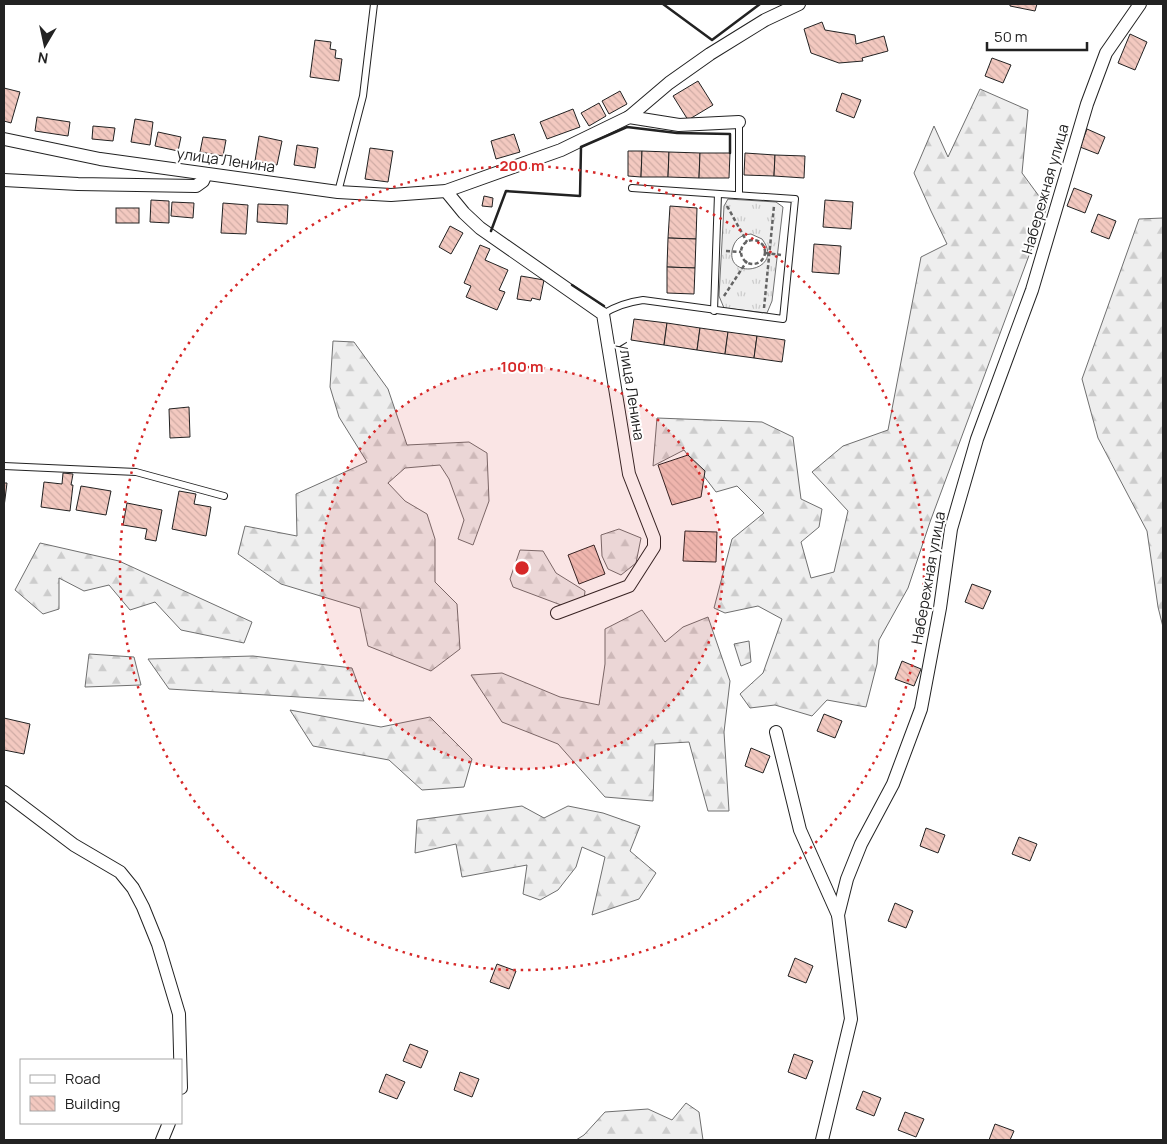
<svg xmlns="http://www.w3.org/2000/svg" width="1167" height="1144" font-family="Manrope,sans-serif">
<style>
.grass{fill:url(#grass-tufts);stroke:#6f6f6f;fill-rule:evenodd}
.forest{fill:url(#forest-firs);stroke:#6f6f6f}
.building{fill:url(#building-back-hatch);stroke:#222}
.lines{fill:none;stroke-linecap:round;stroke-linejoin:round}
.service-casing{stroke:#222;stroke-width:8}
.minor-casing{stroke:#222;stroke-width:14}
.path{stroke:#646464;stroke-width:2.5;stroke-dasharray:4 2.5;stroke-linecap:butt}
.service{stroke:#fff;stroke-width:6}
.minor{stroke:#fff;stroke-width:12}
.wall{stroke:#222;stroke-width:2.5}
.ring{fill:none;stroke:#d62828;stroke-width:2.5;stroke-dasharray:2.5 5}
.labels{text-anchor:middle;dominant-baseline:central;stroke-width:4;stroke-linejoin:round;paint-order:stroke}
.street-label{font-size:15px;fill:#222;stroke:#fff}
.centre{fill:#d62828;stroke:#fff;stroke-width:2.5}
.ring-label{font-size:15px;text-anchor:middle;font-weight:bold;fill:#d62828;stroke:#fff;stroke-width:4;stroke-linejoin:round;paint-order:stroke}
</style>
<defs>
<pattern id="grass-tufts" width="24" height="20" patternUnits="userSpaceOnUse" patternTransform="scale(1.25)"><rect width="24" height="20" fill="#eee"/><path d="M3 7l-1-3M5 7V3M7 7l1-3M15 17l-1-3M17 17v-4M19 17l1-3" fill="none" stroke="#ccc"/></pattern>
<pattern id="forest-firs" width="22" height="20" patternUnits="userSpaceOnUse" patternTransform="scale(1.25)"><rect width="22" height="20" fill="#eee"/><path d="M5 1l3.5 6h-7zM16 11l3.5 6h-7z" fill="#ccc"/></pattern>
<pattern id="building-back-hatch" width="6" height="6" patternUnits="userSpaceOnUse" patternTransform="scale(1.25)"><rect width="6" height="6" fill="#f3c9c0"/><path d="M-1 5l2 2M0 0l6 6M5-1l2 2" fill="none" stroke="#d0aca5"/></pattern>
</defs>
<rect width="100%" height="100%" fill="#fff"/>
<path class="grass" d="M728 199 776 202 783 207 772 301 767 313 724 308 719 296 724 206ZM751 234 762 239C787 272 722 282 733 247 736 238 742 235 751 234Z"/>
<g class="forest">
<polygon points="980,89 1028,110 1022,173 1047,207 930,522 908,588 879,640 877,664 866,707 827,700 812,716 775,705 750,708 740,694 763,673 782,619 758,606 725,613 714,608 732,539 764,513 737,486 716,492 684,450 653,466 657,418 762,422 793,437 801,499 822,509 819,527 801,542 811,578 834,572 848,511 812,472 843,446 888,430 921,257 947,244 931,211 914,173 934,126 948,157"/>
<polygon points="1163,218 1163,627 1158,607 1147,531 1098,438 1082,379 1139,219"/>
<polygon points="333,341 354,342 388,389 407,445 469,442 487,453 489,501 473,545 458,539 464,520 449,479 440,465 405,468 388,483 405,501 427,514 435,539 435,582 457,604 460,649 431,671 368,646 360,608 281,584 238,554 245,526 297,536 296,494 367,462 339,417 330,387"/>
<polygon points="619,529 641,538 636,563 621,575 608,569 602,556 601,535"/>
<polygon points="40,543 119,561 252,622 244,643 181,630 155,602 130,610 109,585 84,591 59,578 59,609 43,614 15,590"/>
<polygon points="520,550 543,551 556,573 585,591 584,600 561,605 513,587 510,579"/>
<polygon points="642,610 665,642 683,627 708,617 730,681 724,732 729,811 708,811 689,742 655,744 653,801 605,797 558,744 502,722 471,675 502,673 560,697 599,705 605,664 605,629"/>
<polygon points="749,641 751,662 741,666 734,644"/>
<polygon points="89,654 134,657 141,685 85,687"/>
<polygon points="253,656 352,668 364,701 169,689 148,659"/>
<polygon points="290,710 381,727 430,717 472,759 464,787 422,790 389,760 313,746"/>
<polygon points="522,806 544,818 568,806 603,813 640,826 630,851 656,873 639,899 592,915 605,857 582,847 576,867 558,890 540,900 523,894 527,865 462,877 456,844 415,853 417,820"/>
<polygon points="686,1103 699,1112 703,1140 576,1140 584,1135 605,1112 648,1109 672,1120"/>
</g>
<g class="building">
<polygon points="1010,4 1037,4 1035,11 1010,6"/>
<polygon points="822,22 825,30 855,35 856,44 884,36 888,51 862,58 863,61 839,63 811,53 804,29"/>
<polygon points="1130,34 1147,42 1135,70 1118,63"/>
<polygon points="315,40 331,42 330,49 336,50 335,58 342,59 339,81 310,77"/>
<polygon points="992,58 1011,65 1003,83 985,76"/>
<polygon points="698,81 713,105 688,120 673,96"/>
<polygon points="4,88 20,92 11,123 4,121"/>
<polygon points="620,91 627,104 609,114 602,101"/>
<polygon points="842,93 861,100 854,118 836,111"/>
<polygon points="599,103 606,116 589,126 581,113"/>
<polygon points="573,109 580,127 547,139 540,122"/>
<polygon points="37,117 70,122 68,136 35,131"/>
<polygon points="135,119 153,122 150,145 131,142"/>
<polygon points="93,126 115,128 113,141 92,139"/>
<polygon points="1087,129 1105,137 1098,154 1080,147"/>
<polygon points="158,132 181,137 178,151 155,146"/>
<polygon points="514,134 520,152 496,159 491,141"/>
<polygon points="259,136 282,141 277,165 255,161"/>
<polygon points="203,137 226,140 223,156 200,152"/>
<polygon points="297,145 318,148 315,168 294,165"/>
<polygon points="370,148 393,151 388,182 365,179"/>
<polygon points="628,151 642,151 641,177 628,176"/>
<polygon points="642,151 669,152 668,177 641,177"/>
<polygon points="669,152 700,153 699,178 668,177"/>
<polygon points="700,153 730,153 729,178 699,178"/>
<polygon points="745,153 775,155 774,176 744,175"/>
<polygon points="775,155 805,156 804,178 774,176"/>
<polygon points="1074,188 1092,195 1085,213 1067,206"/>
<polygon points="484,196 493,198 492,207 482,206"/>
<polygon points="151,200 169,201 169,223 150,222"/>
<polygon points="825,200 853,202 851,229 823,227"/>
<polygon points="172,202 194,203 193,218 171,216"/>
<polygon points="223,203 248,205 246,234 221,233"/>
<polygon points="258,204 288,205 287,224 257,222"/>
<polygon points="670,206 697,208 696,239 668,238"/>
<rect x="116" y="208" width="23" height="15"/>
<polygon points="1098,214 1116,221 1109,239 1091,232"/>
<polygon points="450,226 463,233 451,254 439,247"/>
<polygon points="668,238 696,239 695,268 667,267"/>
<polygon points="814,244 841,246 839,274 812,272"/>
<polygon points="480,245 490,249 485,260 508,270 499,290 505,292 497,310 466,297 471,286 464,283"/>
<polygon points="667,267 695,268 694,294 667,293"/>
<polygon points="521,276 544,280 540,300 532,298 531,301 517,299"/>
<polygon points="634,319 667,323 664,345 631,340"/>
<polygon points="667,323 700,328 697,350 664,345"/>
<polygon points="700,328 728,332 725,354 697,350"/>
<polygon points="728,332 757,336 754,358 725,354"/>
<polygon points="757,336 785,340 782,362 754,358"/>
<polygon points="189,407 190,437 170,438 169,409"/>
<polygon points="688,455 705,471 701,497 672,505 658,465"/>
<polygon points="63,473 73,474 71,485 73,485 70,511 41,507 44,482 62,484"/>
<polygon points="4,483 7,483 4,507"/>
<polygon points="81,486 111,491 106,515 76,510"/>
<polygon points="179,491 196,494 194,504 211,507 206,536 172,529"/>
<polygon points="127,503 162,510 156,541 145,539 147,529 123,525"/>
<polygon points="685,531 717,532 716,562 683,561"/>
<polygon points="594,545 605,574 579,584 568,555"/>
<polygon points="972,584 991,591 983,609 965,602"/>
<polygon points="902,661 921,669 914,686 895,679"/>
<polygon points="824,714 842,721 835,738 817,731"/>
<polygon points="4,718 30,724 24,754 4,750"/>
<polygon points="751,748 770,756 763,773 745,766"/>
<polygon points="926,828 945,835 938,853 920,846"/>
<polygon points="1019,837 1037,844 1030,861 1012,854"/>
<polygon points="895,903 913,911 906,928 888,921"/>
<polygon points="795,958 813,966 806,983 788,976"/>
<polygon points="497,964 516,971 509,989 490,982"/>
<polygon points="410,1044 428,1051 421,1068 403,1061"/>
<polygon points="794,1054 813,1061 806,1079 788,1072"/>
<polygon points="460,1072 479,1079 472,1097 454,1090"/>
<polygon points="386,1074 405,1082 397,1099 379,1092"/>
<polygon points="863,1091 881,1098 874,1116 856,1109"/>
<polygon points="905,1112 924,1119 916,1137 898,1130"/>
<polygon points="995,1124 1014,1131 1010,1140 989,1140"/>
</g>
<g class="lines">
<defs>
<g id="service">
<polyline points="338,192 363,96 374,4"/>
<polyline points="739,195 739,122"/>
<polyline points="714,311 718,194"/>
<path d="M603 314C616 306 628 302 643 300L783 319 795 199 632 188"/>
<polyline points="4,466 136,472 224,496"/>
</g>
<g id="minor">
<polyline points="629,117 679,125 739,122"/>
<polyline points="4,139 100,159 338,192 391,195 446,191 561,150 629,117 669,83 710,54 765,20 799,4"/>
<polyline points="4,180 78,184 196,186 203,181 206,174"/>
<polyline points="446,191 464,213 480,228 603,314 629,474 654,538 654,547 629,586 557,613"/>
<polyline points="776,732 800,830 838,915"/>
<polyline points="4,792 74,845 120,872 133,888 143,907 158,944 179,1014 181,1088"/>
<polyline points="162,1140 169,1123"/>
<polyline points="822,1140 851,1019 838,915 847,879 861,844 893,784 921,709 940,608 951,529 977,439 1032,290 1087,104 1106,53 1140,4"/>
</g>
</defs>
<use href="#service" class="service-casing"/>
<use href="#minor" class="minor-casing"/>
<g class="path">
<polyline points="727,206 747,242"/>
<circle cx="753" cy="252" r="12"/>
<polyline points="726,251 741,252"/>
<polyline points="765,253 781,255"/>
<polyline points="724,296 747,261"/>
<polyline points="764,308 774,206"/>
</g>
<use href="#service" class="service"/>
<use href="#minor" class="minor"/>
<g class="wall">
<polyline points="663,4 712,40 760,4"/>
<polyline points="491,231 506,191 580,196 581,147 627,127 677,133 730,134 730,153"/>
<polyline points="572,285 604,306"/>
</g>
</g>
<circle cx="522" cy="568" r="201" fill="#d62828" fill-opacity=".12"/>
<g class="ring">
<circle cx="522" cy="568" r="201"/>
<circle cx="522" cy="568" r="402"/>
</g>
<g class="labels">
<g class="street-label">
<text transform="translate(226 160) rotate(8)">улица Ленина</text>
<text transform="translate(1045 189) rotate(-74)">Набережная улица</text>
<text transform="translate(632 391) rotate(81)">улица Ленина</text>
<text transform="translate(928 578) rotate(-80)">Набережная улица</text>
</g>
</g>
<circle cx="522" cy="568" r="8" class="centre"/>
<g class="ring-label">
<text x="522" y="171">200 m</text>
<text x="522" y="372">100 m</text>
</g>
<rect width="1167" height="1144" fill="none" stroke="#222222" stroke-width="10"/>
<rect x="20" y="1059" width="162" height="65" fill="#ffffff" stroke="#a7a7a7"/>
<rect x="30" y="1075" width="25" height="8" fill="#ffffff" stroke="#a7a7a7"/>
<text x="65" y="1084" font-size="15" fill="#222222">Road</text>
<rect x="30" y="1096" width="25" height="15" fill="url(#building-back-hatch)" stroke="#a7a7a7"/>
<text x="65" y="1109" font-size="15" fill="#222222">Building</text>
<g transform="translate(45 45) rotate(189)" stroke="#ffffff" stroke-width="4" paint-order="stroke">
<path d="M0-4L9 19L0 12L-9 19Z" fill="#222222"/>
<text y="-8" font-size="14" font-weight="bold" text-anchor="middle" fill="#222222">N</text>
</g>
<path d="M987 42v8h100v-8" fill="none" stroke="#222222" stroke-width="2.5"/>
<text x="994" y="42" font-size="15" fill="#222222" stroke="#ffffff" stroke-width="4" paint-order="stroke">50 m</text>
</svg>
